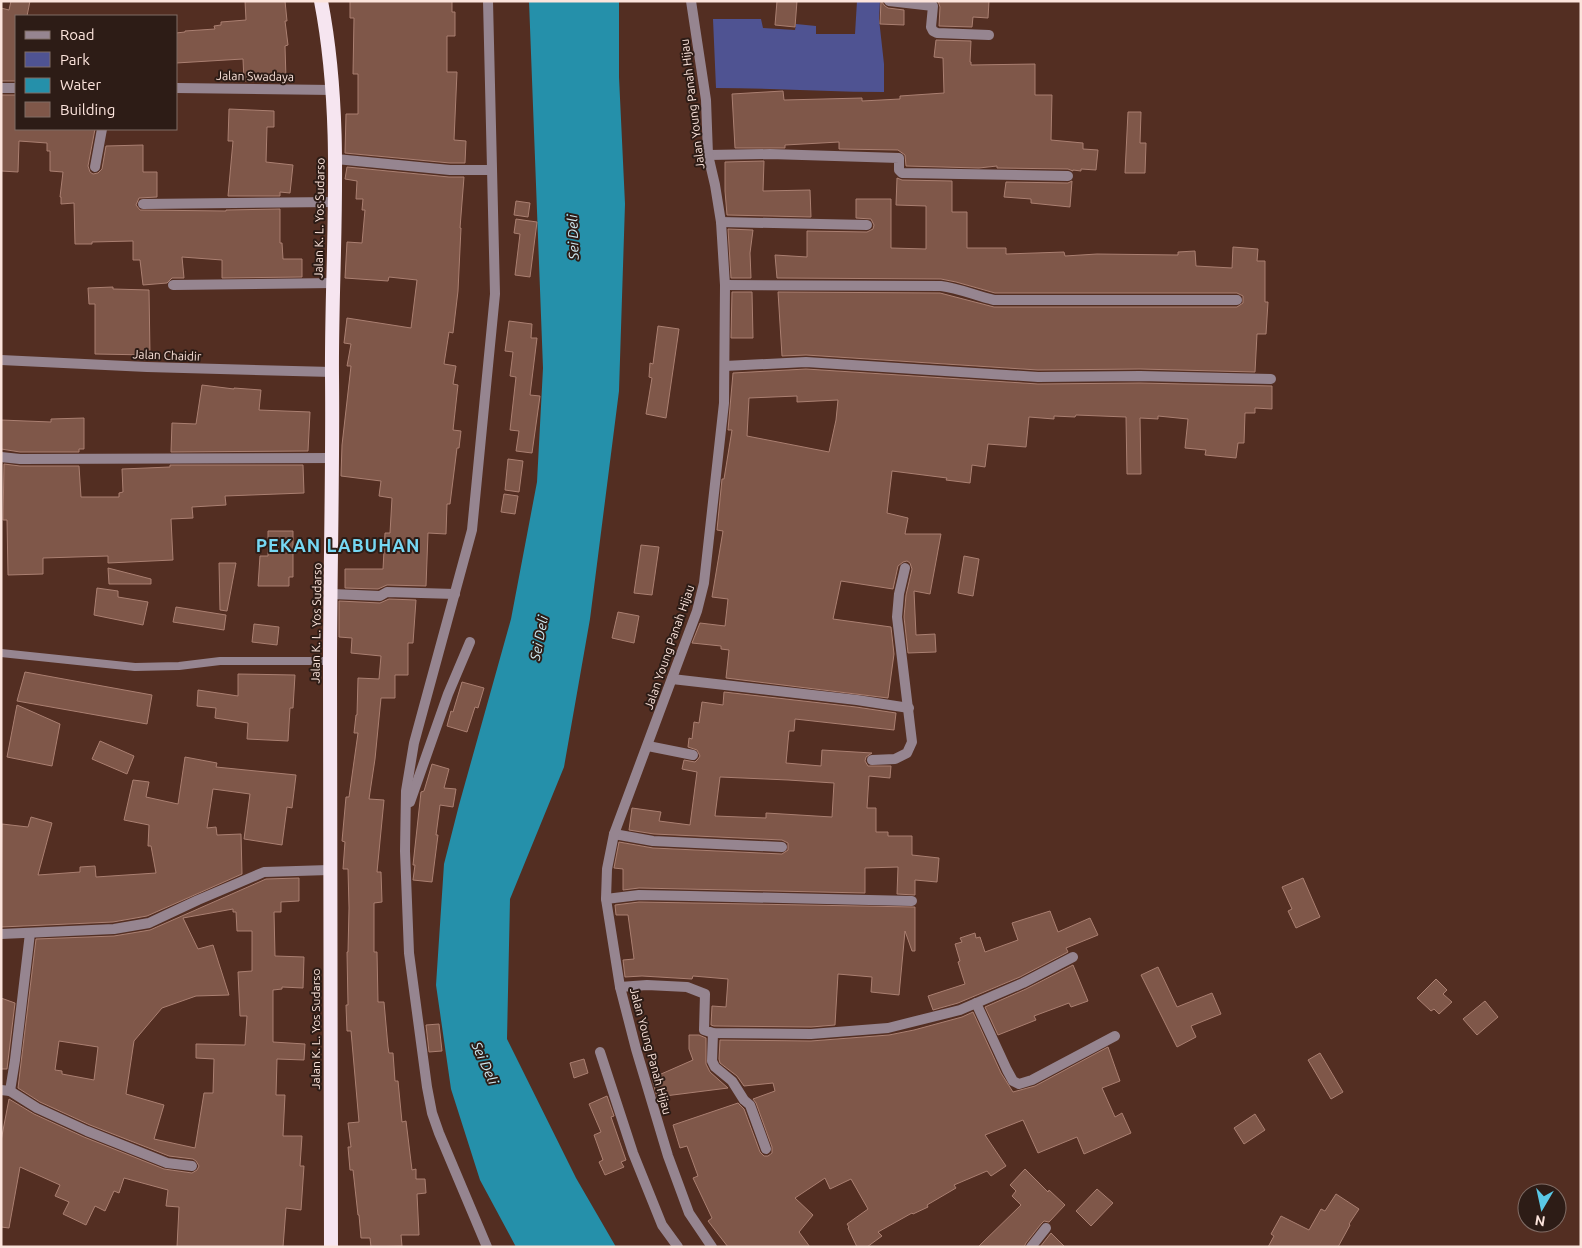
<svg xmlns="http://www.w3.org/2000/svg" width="1582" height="1248" font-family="Ubuntu,sans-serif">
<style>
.green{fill:#4f5392}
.water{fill:#2590aa}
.building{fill:#7f5749;stroke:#aa7f71;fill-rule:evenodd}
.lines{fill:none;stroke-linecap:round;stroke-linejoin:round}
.service{stroke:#968590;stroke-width:8}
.minor{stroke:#968590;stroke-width:10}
.tertiary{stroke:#968590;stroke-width:10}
.trunk{stroke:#f6e5f0;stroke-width:14}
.labels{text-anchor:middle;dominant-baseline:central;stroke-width:4;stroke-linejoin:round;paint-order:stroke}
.street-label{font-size:12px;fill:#fce4dc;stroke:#2d1c16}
.water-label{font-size:14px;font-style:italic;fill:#cee9f2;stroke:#2d1c16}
.district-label{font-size:18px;font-weight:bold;letter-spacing:1px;fill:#76d8f4;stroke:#2d1c16}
</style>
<rect width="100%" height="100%" fill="#532e22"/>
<path class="green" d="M857 1H880L879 19 884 64V92C828 92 772 88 716 88L713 19H761L763 28 795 30 796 24 816 26V34H855Z"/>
<polygon class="water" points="529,1 619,1 619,77 625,204 619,391 590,619 564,767 510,899 507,1039 576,1178 616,1247 516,1247 480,1180 451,1089 436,985 444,864 459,805 511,619 537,482 543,368"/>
<g class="building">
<polygon points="11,1 30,1 27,16 16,16 16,81 1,81 1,8 9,10"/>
<polygon points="245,1 285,1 287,21 285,21 288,45 285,46 286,79 244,81 243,59 176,63 176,33 185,32 185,31 215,29 214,26 221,25 221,22 246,20"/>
<polygon points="350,1 452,1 452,12 455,12 455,36 447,36 447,72 457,72 454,140 466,141 465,163 450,163 345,153 346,114 358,114 358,74 353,74 354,18 350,18"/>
<polygon points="777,1 797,1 795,27 775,25"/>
<polygon points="881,1 885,6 888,8 904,10 904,25 880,24"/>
<polygon points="938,1 989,1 988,18 973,17 972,27 939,26 940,7"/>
<polygon points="936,40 971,41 970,62 971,62 971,65 1035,64 1035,95 1052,95 1051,140 1083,143 1083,149 1098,150 1096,170 1081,169 1081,171 1073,170 1073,171 1068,169 997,168 997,166 979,168 906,166 905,155 898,150 839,149 839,142 785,145 785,148 735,148 732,94 783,91 784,100 862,98 862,101 900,99 900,96 944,93 943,58 934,57"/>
<polygon points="1,95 16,95 16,129 95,129 88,166 90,172 93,174 98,173 102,169 106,146 143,145 143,172 157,172 157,197 139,198 136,205 140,210 226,211 226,210 280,209 280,243 282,243 283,259 302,259 302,277 222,278 222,260 182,257 184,278 172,278 167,283 143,285 140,260 133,260 133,241 92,242 92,244 75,244 74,203 61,204 61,197 60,197 63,172 50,171 50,151 47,151 47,143 19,141 18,172 1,171"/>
<polygon points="229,109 274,111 274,127 267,127 266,162 293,165 290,193 280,192 280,196 228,196 233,141 228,141"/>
<polygon points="1128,112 1141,112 1140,143 1146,143 1145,173 1125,173"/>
<polygon points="764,161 763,191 810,190 811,217 727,215 725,191 725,162"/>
<polygon points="347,167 449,177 464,177 460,228 461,228 458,291 453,333 449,332 444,364 456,366 453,384 458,385 453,430 461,431 459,448 457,448 450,504 447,504 446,534 428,533 426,586 387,585 378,589 345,588 345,569 383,569 385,533 390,533 392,498 379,496 381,481 341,476 342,445 351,366 347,366 351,344 344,343 347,318 411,328 417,280 389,277 388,281 345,278 347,242 362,243 365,210 362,210 363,199 356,199 357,181 345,179"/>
<polygon points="897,178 902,180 952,181 952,212 967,212 967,248 1006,248 1006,254 1064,252 1065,256 1097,254 1178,255 1178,252 1195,251 1196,266 1232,268 1233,247 1258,249 1257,261 1265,261 1265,302 1268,302 1266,334 1257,334 1255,372 1140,369 1038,370 806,355 782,356 778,292 940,293 994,307 1237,307 1243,303 1243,296 1237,293 995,293 956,282 941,279 777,278 775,255 807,257 807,231 867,232 873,229 874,225 871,219 856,218 856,199 891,199 891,248 926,249 926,206 896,205"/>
<polygon points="1072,181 1070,207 1031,203 1031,199 1004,197 1006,182 1068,183"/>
<polygon points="516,201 530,203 528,217 514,215"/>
<polygon points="516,219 537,222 530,277 515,275 520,234 514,233"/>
<polygon points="728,229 753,230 750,253 751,278 731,278"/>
<polygon points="113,287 113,289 149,290 150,355 95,354 95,304 89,304 88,288"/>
<polygon points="732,292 752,292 753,338 731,338"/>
<polygon points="509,321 532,324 531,338 537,338 530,395 540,396 532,453 516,451 519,431 510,430 516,377 510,376 513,352 505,351"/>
<polygon points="658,326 679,329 666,418 646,414 652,378 649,377 650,363 653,364"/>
<path d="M806 369 1038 384 1140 383 1272 386V409L1255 408V413H1245L1244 443H1238L1236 458 1205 455 1206 450 1185 448 1188 419 1158 416V419L1140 418 1141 474H1127L1126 417 1076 415 1075 417 1054 416V419L1029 417 1026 447 988 444 985 467 972 465 970 483 946 480 947 478 892 471 887 513 908 518 905 534H941L930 594 914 591 916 635 935 634 936 652 908 653 904 617 906 595 912 569 910 563 907 561 903 562 898 566 893 589 841 581 833 619 891 627 894 654 888 698 726 678 729 650 721 649V646L692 643 700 623 725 626 728 599 712 597 723 531 717 530 722 479H724L732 430H728L733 373ZM797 396V402L838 400 836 420 829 452 747 436 749 398Z"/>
<polygon points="202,385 234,389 234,388 261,390 259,410 310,412 308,451 171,452 172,423 196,424"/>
<polygon points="84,418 84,449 79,449 79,452 20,452 1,449 1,420 51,422 51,419"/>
<polygon points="508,459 523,461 519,492 505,490"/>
<polygon points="4,464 20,466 79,466 81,497 119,497 119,493 123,492 122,469 170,467 170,465 303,465 304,493 225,496 226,505 192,507 193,518 171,519 173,560 108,563 108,556 43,558 43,574 8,575 7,520 3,520"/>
<polygon points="504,494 518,496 515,514 501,512"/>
<polygon points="268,531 293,531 293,577 289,577 289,586 258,586 260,556 268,556"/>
<polygon points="641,545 659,547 652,595 634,593"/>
<polygon points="964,556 979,559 973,596 958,593"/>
<polygon points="219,563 236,563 227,611 220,610"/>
<polygon points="108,568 151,579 151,584 109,584"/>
<polygon points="97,588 118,591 118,597 148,602 143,625 94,615"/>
<polygon points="389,599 416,600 413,643 408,643 408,675 395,675 395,698 381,698 375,759 369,799 384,800 377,872 381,872 382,902 374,903 374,952 377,952 378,1002 384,1002 388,1047 389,1053 393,1053 395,1081 398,1081 402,1122 406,1121 412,1170 416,1169 416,1179 425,1179 426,1193 417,1194 419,1235 401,1235 402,1246 371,1247 370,1238 361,1238 359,1215 358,1215 353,1170 350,1170 348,1147 351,1147 348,1123 359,1122 351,1031 347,1031 346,1005 348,1005 347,952 348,952 349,908 348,869 343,869 345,842 342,841 346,797 349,797 358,733 354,733 356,715 357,715 358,678 379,679 381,656 351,653 352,638 339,637 339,601 380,603"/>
<polygon points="176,607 226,615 224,630 173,622"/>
<polygon points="618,612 639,616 634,643 612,638"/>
<polygon points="254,624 279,627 277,645 252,642"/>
<polygon points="25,672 152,695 147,724 17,701"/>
<polygon points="238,674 295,675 293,708 290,708 288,741 247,739 248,723 215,718 216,708 197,706 198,690 238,696"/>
<polygon points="462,682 484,688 478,708 475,707 467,732 447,726 451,711 453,712"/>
<path d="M724 692 856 707 896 713 894 730 795 719 794 731H789L786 763 821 766 822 750 872 753 866 757 865 761 868 766H891L890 778 869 776 867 808H876V832H888V836H912V855L939 858 937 882 915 880V895L897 894 898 867 865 868V893L639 888 623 890V869L614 868 619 842 653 848 782 854 788 850V843L782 840 654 834 629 830 632 808 661 812 659 821 690 825 697 772 682 769 684 760 695 762 698 759 700 756 697 750 688 747 689 738 692 739 694 722 699 723 702 702 723 705ZM720 777 788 780 834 783 832 817 766 813V818L715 816Z"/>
<polygon points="17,705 60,724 52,766 7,757"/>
<polygon points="100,741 134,756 127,774 92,759"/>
<polygon points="185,757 217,763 216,767 296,775 292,808 287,807 282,845 244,839 250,794 213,789 207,828 216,827 217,835 241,834 242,874 147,916 113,922 1,927 2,824 28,827 31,817 52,823 38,875 80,872 80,867 95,866 96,877 156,873 151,846 148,846 149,825 124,820 133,780 149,782 146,797 178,804"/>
<polygon points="432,764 449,769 444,788 456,789 453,807 440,805 436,835 438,835 432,882 413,880 415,865 413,865 421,792 424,791"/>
<path d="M299 878V901L281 902V912H274L275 956 304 957 303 988 282 987V989L273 990V1042L305 1044 304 1060 277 1059 276 1095H285L283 1136H302L300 1166H304L301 1210 286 1208 283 1247H177L179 1207 166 1206 168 1190 124 1178 119 1193 114 1191 105 1211 95 1206 86 1225 63 1214 69 1202 55 1196 60 1185 20 1167 9 1228 1 1227V1141L9 1099 34 1114 84 1137 164 1169 192 1173 197 1170 199 1166 196 1161 193 1159 169 1156 90 1125 40 1102 18 1088 36 939 114 936 150 930 266 879ZM233 909V912H236L237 931H252V971L238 972 240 1016H247L245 1045 196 1044V1058L214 1059 213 1093H204L195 1148 154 1139 164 1105 126 1094 134 1041 162 1008 196 996 229 995 213 945 198 949 183 918ZM59 1041 98 1047 94 1080 62 1074V1071L55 1070Z"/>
<polygon points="1303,878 1320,917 1296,928 1288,911 1292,909 1282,887"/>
<polygon points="639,902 915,907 915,951 912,951 905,931 899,995 871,992 872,977 838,974 835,1025 811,1027 714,1026 711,1025 712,1006 726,1007 728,979 693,976 692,979 642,976 625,977 623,960 634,959 628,915 616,915 615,905"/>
<polygon points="1050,911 1058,932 1090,918 1098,935 1066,948 1068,952 1020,977 958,1003 933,1010 928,996 965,984 958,962 960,961 955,944 962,942 960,938 975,933 976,938 980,937 985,952 1018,940 1012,923"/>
<polygon points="1073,965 1088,1001 1071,1007 1069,1003 1034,1016 1036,1020 998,1035 985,1007 1026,989"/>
<polygon points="1158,967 1177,1007 1212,993 1221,1014 1191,1026 1196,1037 1177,1047 1141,975"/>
<polygon points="1436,979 1447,990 1443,994 1452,1002 1439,1014 1434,1009 1431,1011 1417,998"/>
<polygon points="1,998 15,1003 7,1069 1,1069"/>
<polygon points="1485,1001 1498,1017 1477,1035 1463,1019"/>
<polygon points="973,1012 1001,1073 1013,1092 1035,1086 1108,1047 1120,1081 1102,1088 1115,1117 1122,1113 1131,1133 1084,1154 1077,1137 1038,1153 1023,1120 985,1135 1006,1166 991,1176 987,1171 954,1185 956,1188 927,1205 928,1207 913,1214 912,1213 878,1232 882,1236 867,1247 857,1247 848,1228 849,1227 847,1224 868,1209 851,1179 830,1189 825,1178 795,1198 813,1215 799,1232 810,1247 728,1247 708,1221 712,1218 693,1178 698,1176 687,1146 680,1148 673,1125 738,1103 744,1109 760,1152 764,1156 768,1156 772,1153 772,1147 756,1103 753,1099 775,1091 773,1083 744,1086 737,1076 720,1063 719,1059 720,1040 811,1041 889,1035 914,1030 962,1017"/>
<polygon points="439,1024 442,1051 429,1052 426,1025"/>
<polygon points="689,1035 699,1035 706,1038 706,1064 710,1072 728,1088 657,1097 652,1078 693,1060 689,1049"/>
<polygon points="1320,1053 1343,1092 1331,1099 1308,1060"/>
<polygon points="584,1059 588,1073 574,1078 570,1063"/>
<polygon points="607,1096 614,1116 611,1117 626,1160 621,1162 624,1167 605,1175 599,1162 603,1160 594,1135 601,1132 589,1104"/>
<polygon points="1255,1114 1265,1130 1244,1144 1234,1128"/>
<polygon points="1025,1169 1048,1192 1049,1190 1065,1205 1049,1222 1044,1221 1041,1224 1026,1243 1024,1247 978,1247 1021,1205 1012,1196 1016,1191 1010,1185"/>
<polygon points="1097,1189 1113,1203 1091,1226 1076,1211"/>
<polygon points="1336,1194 1359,1209 1349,1224 1350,1225 1338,1247 1268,1247 1274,1236 1271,1234 1281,1216 1309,1230 1321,1209 1325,1211"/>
<polygon points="1051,1233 1065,1247 1040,1247"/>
</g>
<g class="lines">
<polyline class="service" points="1,653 135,667 179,666 220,661 330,661"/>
<g class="minor">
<polyline points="889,1 933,6 931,27 933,31 937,33 989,35"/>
<polyline points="1,88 16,88"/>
<polyline points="176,88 333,90"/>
<polyline points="708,155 770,154 899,158 899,170 902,173 1068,176"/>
<polyline points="336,159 450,170 492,170"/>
<polyline points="95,167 102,129"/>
<polyline points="143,204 335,202"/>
<polyline points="721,222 867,225"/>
<polyline points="173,285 334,283"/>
<path d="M725 285 941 286C959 288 976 296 994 300H1237"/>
<polyline points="725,366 806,362 1038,377 1140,376 1271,379"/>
<polyline points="1,457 20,459 333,458"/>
<polyline points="332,594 380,596 387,592 455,594"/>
<polyline points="672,679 857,700 909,708"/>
<polyline points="648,746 693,755"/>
<polyline points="872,760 895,759 907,753 912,742 897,617 899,594 905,568"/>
<polyline points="410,802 448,694 470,642"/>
<polyline points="614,834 653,841 782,847"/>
<polyline points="606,899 639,895 690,896 912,901"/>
<polyline points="1,934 114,929 149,923 198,900 264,872 329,870"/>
<polyline points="620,987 647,985 687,987 705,994 704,1030 713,1033 811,1034 888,1028 960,1010 1023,983 1073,957"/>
<polyline points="976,1003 1007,1070 1013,1081 1019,1084 1032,1080 1115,1036"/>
<polyline points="713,1033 712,1061 715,1067 732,1081 744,1100 750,1105 766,1149"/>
<polyline points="600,1052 633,1153 662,1225 678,1247"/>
<polyline points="1,1090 10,1091 15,1060 30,933"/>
<polyline points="10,1091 37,1108 87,1131 167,1163 192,1166"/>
<polyline points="487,1247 439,1133 432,1113 427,1087 409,953 405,851 406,791 414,743 472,530 495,294 488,1"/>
<polyline points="1031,1247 1046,1228"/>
</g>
<g class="tertiary">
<polyline points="691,1 706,100 708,155 715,185 721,222 725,285 724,403 704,583 697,611 614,834 607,869 606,899 620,987 636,1049 668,1156 689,1213 712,1247"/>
<polyline points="1,360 147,367 332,372"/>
</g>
<path class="trunk" d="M321 1C345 125 331 251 332 376 333 474 330 572 330 670 329 863 330 1055 331 1247"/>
</g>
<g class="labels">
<g class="street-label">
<text transform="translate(255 76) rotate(1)">Jalan Swadaya</text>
<text transform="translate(692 104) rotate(-97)">Jalan Young Panah Hijau</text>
<text transform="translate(319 218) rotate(-89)">Jalan K. L. Yos Sudarso</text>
<text transform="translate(167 355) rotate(2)">Jalan Chaidir</text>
<text transform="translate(316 623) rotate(-89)">Jalan K. L. Yos Sudarso</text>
<text transform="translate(669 647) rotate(-71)">Jalan Young Panah Hijau</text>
<text transform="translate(315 1029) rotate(-90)">Jalan K. L. Yos Sudarso</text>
<text transform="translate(651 1051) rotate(75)">Jalan Young Panah Hijau</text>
</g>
<g class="water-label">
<text transform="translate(573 237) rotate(-92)">Sei Deli</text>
<text transform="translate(539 638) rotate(-79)">Sei Deli</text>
<text transform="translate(485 1063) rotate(66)">Sei Deli</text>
</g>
<g class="district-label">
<text x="338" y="545">PEKAN LABUHAN</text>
</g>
</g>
<rect width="1582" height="1248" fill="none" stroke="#fce4dc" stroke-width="5"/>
<rect x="15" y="15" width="162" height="115" fill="#2d1c16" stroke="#806c65"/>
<rect x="25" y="31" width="25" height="8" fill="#968590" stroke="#806c65"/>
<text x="60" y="40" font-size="15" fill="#fce4dc">Road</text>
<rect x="25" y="52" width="25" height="15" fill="#4f5392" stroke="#806c65"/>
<text x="60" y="65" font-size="15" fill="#fce4dc">Park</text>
<rect x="25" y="78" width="25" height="15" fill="#2590aa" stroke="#806c65"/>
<text x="60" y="90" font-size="15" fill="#fce4dc">Water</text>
<rect x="25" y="102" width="25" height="15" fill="#7f5749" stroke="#806c65"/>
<text x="60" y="115" font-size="15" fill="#fce4dc">Building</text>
<g transform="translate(1542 1208) rotate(189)"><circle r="24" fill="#2d1c16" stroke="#806c65"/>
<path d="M0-4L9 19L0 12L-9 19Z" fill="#5ac8e6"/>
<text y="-8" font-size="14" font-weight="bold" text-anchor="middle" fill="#fce4dc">N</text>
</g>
</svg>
